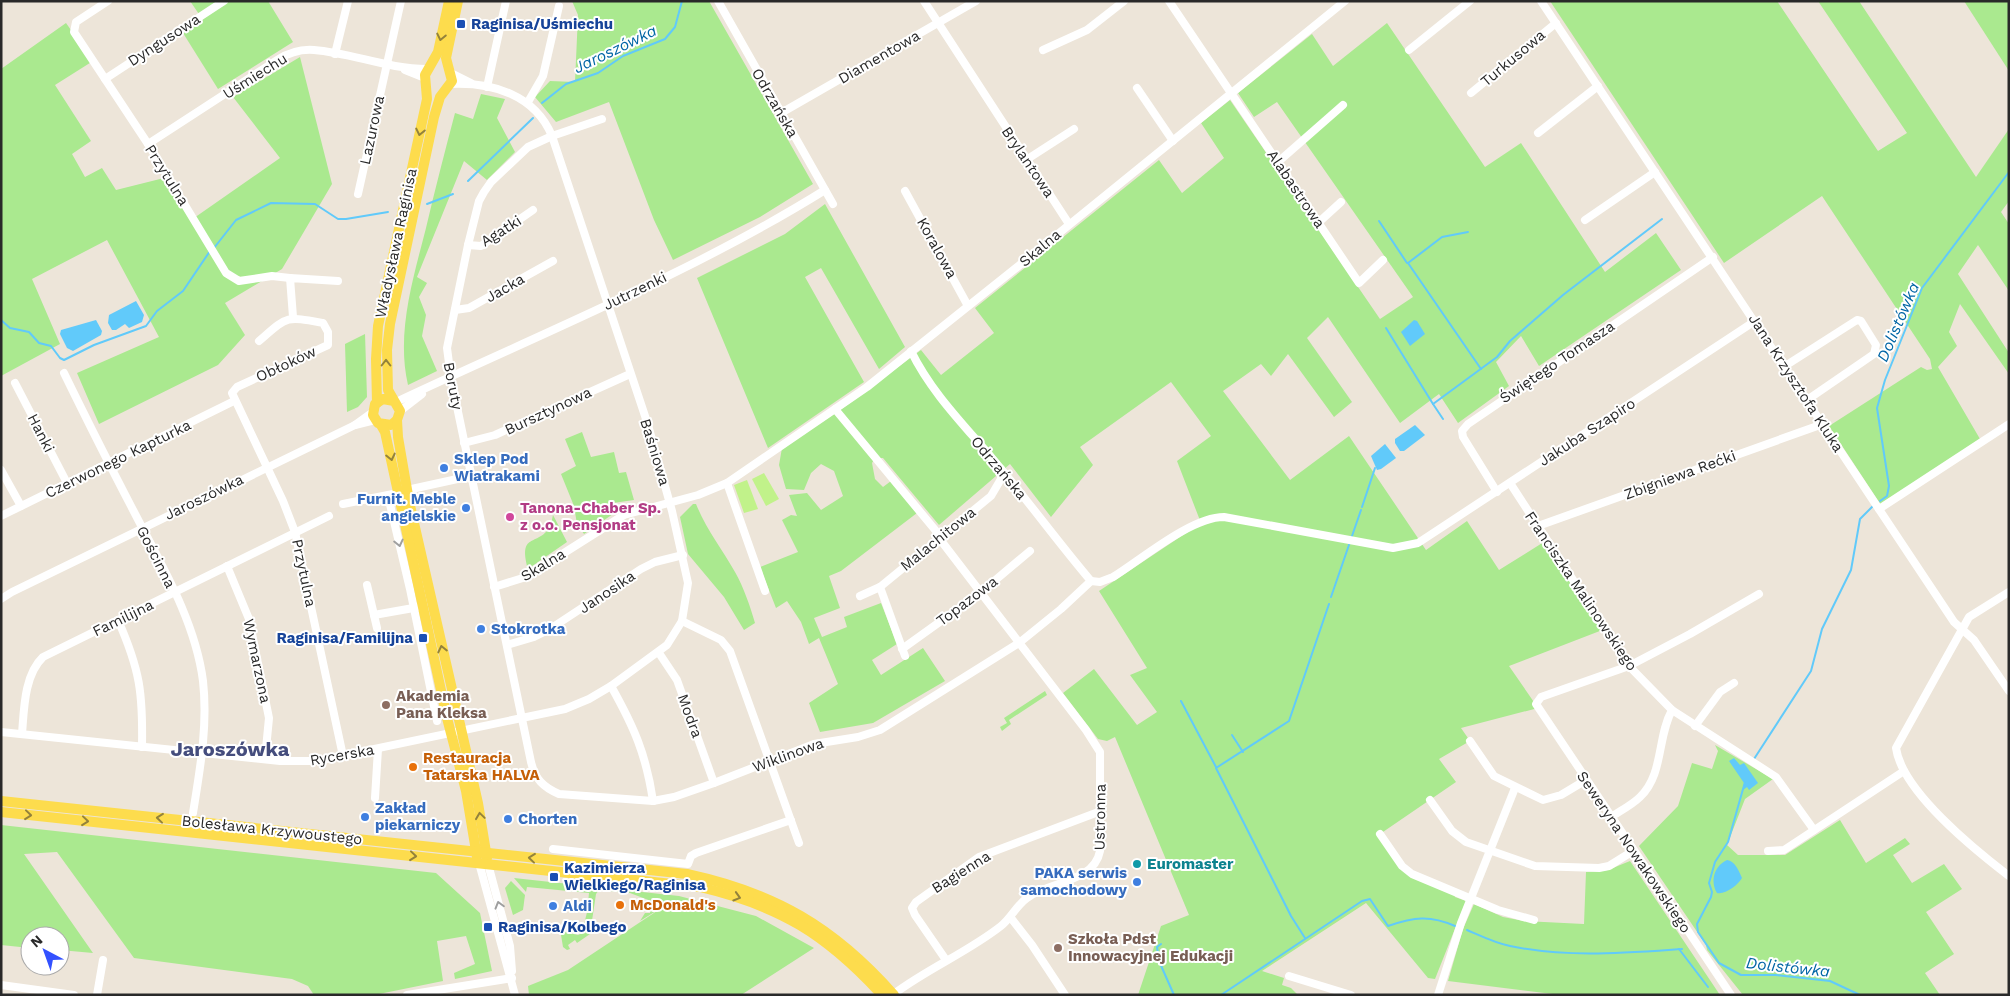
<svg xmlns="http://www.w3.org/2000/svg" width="2010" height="996" font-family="'Work Sans',sans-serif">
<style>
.green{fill:#aae98f}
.pitch{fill:#c1f28a}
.water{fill:#61cafa}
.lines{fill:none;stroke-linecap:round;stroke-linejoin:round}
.stream{stroke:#61cafa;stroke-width:2}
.minor{stroke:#fff;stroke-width:8}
.major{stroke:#fddc4d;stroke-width:10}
.oneway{stroke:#93823b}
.oneway2{stroke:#9f9f9f}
.transit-dot{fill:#1a4fb4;stroke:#fff;stroke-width:2}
.shop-dot{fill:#3f7fe0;stroke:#fff;stroke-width:2}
.hotel-dot{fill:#d1479c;stroke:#fff;stroke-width:2}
.education-dot{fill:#8d6e63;stroke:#fff;stroke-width:2}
.food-dot{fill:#e8710a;stroke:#fff;stroke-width:2}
.culture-dot{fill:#0f9aa8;stroke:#fff;stroke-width:2}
.labels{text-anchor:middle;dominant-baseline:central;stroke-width:4;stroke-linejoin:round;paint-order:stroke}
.transit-label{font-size:15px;font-weight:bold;fill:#164399;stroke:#fff;text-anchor:start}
.street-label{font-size:15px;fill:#292929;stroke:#fff}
.shop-label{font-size:15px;font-weight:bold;fill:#366cbe;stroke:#fff;text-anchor:start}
.hotel-label{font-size:15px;font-weight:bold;fill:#b23c85;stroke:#fff;text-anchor:start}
.education-label{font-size:15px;font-weight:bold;fill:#785e54;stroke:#fff;text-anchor:start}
.food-label{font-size:15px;font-weight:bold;fill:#c56008;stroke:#fff;text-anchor:start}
.culture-label{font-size:15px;font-weight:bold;fill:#0d838f;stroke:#fff;text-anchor:start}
.water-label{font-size:16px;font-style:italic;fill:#0165a5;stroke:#fff}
.district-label{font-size:20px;font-weight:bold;fill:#454d7d;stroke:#fff}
</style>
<rect width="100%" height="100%" fill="#ede5d9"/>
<g class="green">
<polygon points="190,1 268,1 293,42 218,89 183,33 203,20"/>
<polygon points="572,1 709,1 813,184 760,217 673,260 654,220 609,102 556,122 535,97 550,81 575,82 578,15"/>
<polygon points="1550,1 1777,1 1878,151 1907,133 1818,1 1859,1 1976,177 2009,129 2009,201 2001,212 2009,224 2009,291 1978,245 1958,274 2009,353 2009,374 1960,304 1949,332 1957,346 1938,367 1980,439 1881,505 1829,426 1921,367 1927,370 1932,369 1930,359 1822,196 1724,263"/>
<polygon points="1964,1 2009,1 2009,71"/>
<polygon points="66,23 93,61 55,85 91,141 72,154 85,177 102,168 116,190 168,177 194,218 280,158 233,97 300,57 332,184 282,269 225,303 245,335 218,365 99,424 77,373 159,337 107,240 32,279 60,344 1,376 1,69"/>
<polygon points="1387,23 1485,167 1521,143 1605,272 1656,233 1681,270 1539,366 1521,336 1496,362 1509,386 1458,423 1439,394 1400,423 1328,317 1307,338 1352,402 1334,417 1288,354 1271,376 1261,364 1223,391 1290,480 1349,436 1426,550 1467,521 1499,570 1547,540 1605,629 1509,666 1538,708 1461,728 1470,741 1439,759 1456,782 1380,834 1402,866 1454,892 1455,897 1466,901 1435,979 1428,978 1366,903 1262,971 1284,978 1282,985 1291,988 1298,995 1138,995 1161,926 1189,915 1115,737 1107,741 1098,739 1063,693 1094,669 1137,725 1157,712 1130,675 1147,668 1099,591 1201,523 1177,461 1211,436 1171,382 1080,447 1093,465 1051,517 1010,464 939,525 883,458 875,458 872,463 875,479 883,487 891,481 917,513 841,571 829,576 840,608 814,618 822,637 847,627 844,617 881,603 897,644 872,660 881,675 923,648 945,681 873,723 820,732 809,703 838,684 819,638 809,644 801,622 787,601 776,608 760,567 798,552 782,520 791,515 797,516 789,495 807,493 821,510 843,496 834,471 821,464 811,473 804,490 786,489 779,465 782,448 843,408 921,350 941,375 994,333 975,308 1159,160 1182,193 1224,158 1201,123 1230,100 1380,319 1413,297 1277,102 1254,117 1238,93 1312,34 1333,66"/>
<path d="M481 94 505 99 497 118 515 152 487 180 464 161 417 277 427 283 419 297 426 315 422 336 437 371 408 385C396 333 413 279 426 228 435 189 445 151 455 113L473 119Z"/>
<polygon points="825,204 905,347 879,369 821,268 805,277 864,382 768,448 697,278 785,234"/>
<polygon points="365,334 367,397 358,407 347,412 345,344"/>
<polygon points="582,432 591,457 614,452 619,473 626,472 634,500 613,503 613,514 584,534 577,524 574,506 561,474 576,466 565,439"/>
<path d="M693 504H696C706 529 722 549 735 572 744 588 750 606 755 623L744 630 724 597 688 554 680 517Z"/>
<path d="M553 515 567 542 528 569C518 532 537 547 550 527 552 524 552 518 553 515Z"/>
<polygon points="1045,691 1047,695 1009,720 1011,724 1002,731 1000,727 1007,723 1004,718"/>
<polygon points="1715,745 1773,779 1745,799 1727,845 1738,855 1785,855 1840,820 1866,863 1905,838 1910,844 1893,855 1912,883 1944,864 1962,889 1926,912 1954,954 1925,973 1940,995 1743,995 1707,950 1706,945 1639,846 1678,806 1692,763 1712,769 1718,751"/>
<polygon points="1,825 436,873 480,913 492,971 455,979 454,973 475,964 466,936 437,941 443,981 374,995 314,995 308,986 292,979 134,958 57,852 24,854 93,953 60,950 60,936 30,936 30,948 1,945"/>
<polygon points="1630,861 1720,995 1561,995 1448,981 1463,929 1474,904 1503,917 1524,921 1584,924 1586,872 1608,870"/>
<polygon points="514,878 679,896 756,916 814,948 741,995 529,995 528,986 568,970 669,903 640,921 645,913 650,913 651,901 630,893 599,890 596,894 590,934 577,943 575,940 568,945 570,949 567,950 563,947 561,935 565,932 578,935 582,933 588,908 592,908 592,903 588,903 589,893 527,887 526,892"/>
<polygon points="511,881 525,895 523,910 513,915 505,888"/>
</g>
<g class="pitch">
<polygon points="764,473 779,499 766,506 752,479"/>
<polygon points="747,480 758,509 744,513 734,485"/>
</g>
<g class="water">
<polygon points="136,301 144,315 142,322 129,328 125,324 116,330 112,330 108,323 109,315"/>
<polygon points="96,320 102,331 101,335 73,351 67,348 60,334 61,330"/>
<polygon points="1414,320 1417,321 1425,334 1410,346 1401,332"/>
<polygon points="1415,425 1425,435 1404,451 1400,451 1395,443 1395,439"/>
<polygon points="1385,444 1396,458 1381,469 1377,470 1371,456"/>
<polygon points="1734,758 1740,765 1744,763 1758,783 1749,790 1747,787 1743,790 1744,783 1729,761"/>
<path d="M1727 860C1735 861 1739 871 1742 878 1738 885 1725 895 1717 893 1710 881 1714 866 1727 860Z"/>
</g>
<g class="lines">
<g class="stream">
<polyline points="542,103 566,84 598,73 623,56 665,39 675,27 682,1"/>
<polyline points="468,181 533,118"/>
<polyline points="427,204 453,194"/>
<polyline points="1379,221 1407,263"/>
<polyline points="1468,232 1442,237 1408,263 1481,369"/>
<polyline points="214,248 236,220 271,203 315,204 338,219 346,219 388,212"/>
<polyline points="1,320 10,328 29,332 39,343 51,346 60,358 64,360 94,345 146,326 157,311 183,291 210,251"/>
<polyline points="1386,328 1433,404"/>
<polyline points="1443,419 1433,404 1497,357 1510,341 1563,295 1662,219"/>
<polyline points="1880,501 1887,496 1889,486 1877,408 1885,380 1922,288 2009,172"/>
<polyline points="1362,507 1375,468"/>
<polyline points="1352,536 1361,510"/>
<polyline points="1331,597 1350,542"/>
<polyline points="1181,701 1216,767"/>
<polyline points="1232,735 1243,752"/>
<polyline points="1754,759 1811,671 1822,629 1851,570 1860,519 1873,506"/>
<polyline points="1745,782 1728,842 1715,862 1709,883 1712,892 1711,897 1697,924 1698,932 1719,963 1741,975 1776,975 1830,981 1860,995"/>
<path d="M1467 930C1481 936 1495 943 1510 946 1567 958 1624 953 1682 949"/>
<polyline points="1305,938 1291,916 1216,768 1289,721 1329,604"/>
<polyline points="1161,944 1157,947 1159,961 1174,995"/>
<polyline points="1679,949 1708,987"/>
<path d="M1221 995 1362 901 1370 899 1388 926C1414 917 1430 915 1455 926"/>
</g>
<g class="minor">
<polyline points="108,1 76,22 74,32 148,144 226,273 239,281 272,276 290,278"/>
<polyline points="718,1 833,204"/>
<polyline points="924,1 1069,224"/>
<polyline points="1169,1 1359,283 1383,260"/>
<polyline points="1541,1 1954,622 1974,640 2009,691"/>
<polyline points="1043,50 1087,30 1124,1"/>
<polyline points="1409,50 1470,1"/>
<polyline points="335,54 348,1"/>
<polyline points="405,70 425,78"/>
<polyline points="451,73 471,83"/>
<polyline points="105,79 224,1"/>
<polyline points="487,87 506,1"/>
<polyline points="1137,88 1173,141"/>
<polyline points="1471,93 1556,23"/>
<polyline points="528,102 543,76 559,6"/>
<polyline points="781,113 976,1"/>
<path d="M602 119 552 136 528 147 491 182 484 192 479 201 468 245 447 348 451 378 531 762C535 779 543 787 559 794L653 801 674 797 714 783 814 744 858 737 880 730 1019 643 1061 609 1091 581"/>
<polyline points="1538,133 1598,86"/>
<path d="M148 144 277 60C288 53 301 49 314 50 352 53 388 69 427 69"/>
<polyline points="1026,160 1074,129"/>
<polyline points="1278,162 1343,105"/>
<polyline points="905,191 968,306"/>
<polyline points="358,194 401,1"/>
<polyline points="1585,220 1655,172"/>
<polyline points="1318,223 1341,202"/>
<polyline points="468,245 481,246 533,210"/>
<polyline points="455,310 469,308 553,261"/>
<polyline points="293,317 290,278 338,281"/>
<path d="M259 341C288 316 285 316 323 323L328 332V345L237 387 232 393 283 501 295 532 343 756"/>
<path d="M911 351C931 392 963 424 992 458 1026 498 1057 541 1091 581"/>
<polyline points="1785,366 1857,320 1861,321 1876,345 1874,354 1807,400"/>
<path d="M64 373C86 418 108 462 131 506 159 561 195 619 203 681 208 726 200 769 193 813"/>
<polyline points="15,383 67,483"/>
<path d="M396 402C540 334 690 274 825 190"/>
<path d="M835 409 936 531 939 538 1086 730 1100 752V851C1094 883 1049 881 1027 898 1016 906 1011 918 1001 926 968 952 927 969 894 994"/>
<polyline points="400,411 422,394"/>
<polyline points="355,425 375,420"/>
<polyline points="464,443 495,435 630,374"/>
<polyline points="1,470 21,506"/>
<polyline points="727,483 765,591"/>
<polyline points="1510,483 1629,666 1672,710 1776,777 1814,830"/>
<polyline points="407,490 471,476"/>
<polyline points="1497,492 1463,437 1462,431 1468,424 1713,257"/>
<polyline points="388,496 410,589 437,721"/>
<polyline points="343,504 393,494"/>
<polyline points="1879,509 2009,424"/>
<polyline points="1,516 234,401"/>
<polyline points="1538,526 1823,424"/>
<polyline points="227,566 249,619 269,718 265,759"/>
<path d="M1091 581 1100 582 1113 577C1142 559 1191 517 1224 517L1393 548 1418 543 1755 321"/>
<polyline points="367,585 377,628"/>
<polyline points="494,587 526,577 624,515 698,495 727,483 835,409 867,387 1016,268 1345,1"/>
<polyline points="880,587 905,656"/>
<path d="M2009 592 1969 617 1896 748C1902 791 1975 850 2009 876"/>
<polyline points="860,596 880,587 991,496 1001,479 1001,469"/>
<polyline points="1,599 12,592 355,425 373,412"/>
<polyline points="374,615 419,607"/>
<path d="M118 620C140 670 143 693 142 747"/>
<polyline points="682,621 721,640 730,651 799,843"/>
<polyline points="507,645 534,637 550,629 641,569 655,562 683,555"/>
<polyline points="902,649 980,593 1030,551"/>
<polyline points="659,653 677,680 714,783"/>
<path d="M611 686C634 727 646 754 653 801"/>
<polyline points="1695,726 1720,692 1734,683"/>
<path d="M1 732 280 761H317L565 709 589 699 611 686 667 645 682 621 688 583 672 511 648 425 552 136C535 95 493 82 450 84"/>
<path d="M22 734C24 710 24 675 43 657L329 516"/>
<polyline points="1470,741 1494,776 1543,800 1561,795 1586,780"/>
<polyline points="375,798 378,749"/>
<polyline points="1430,800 1452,831 1466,842 1535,866 1599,868 1609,866 1633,851"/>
<path d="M1611 817C1620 811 1632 805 1640 797 1664 774 1657 737 1672 710"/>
<polyline points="1380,834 1402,866 1412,874 1498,910 1534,920"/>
<polyline points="553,849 688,864 691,856 696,853 791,820"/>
<polyline points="1768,851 1784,850 1904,771"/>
<polyline points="479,863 515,995"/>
<polyline points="488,864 510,946 512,971"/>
<polyline points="1011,918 1032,945 1065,995"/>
<polyline points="946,960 915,915 912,908 916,902 979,857 1101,811"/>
<polyline points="1289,976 1351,995"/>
<polyline points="1,985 74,995"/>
<polyline points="97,995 103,960"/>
<polyline points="407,995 512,978"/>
<polyline points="1438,995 1461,923 1515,788"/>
<polyline points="1731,995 1536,704 1541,697 1629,666 1690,634 1759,594"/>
</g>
<g class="major">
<polyline points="394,401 383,399 375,404 373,415 378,423 391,425 397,420 400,411 388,390 387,350 390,324 434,117 440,97 452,81 446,58 458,1"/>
<polyline points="377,403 376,359 378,326 427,99 425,75 438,52 449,1"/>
<polyline points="397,420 398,437 409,501 478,803 487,858"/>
<polyline points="381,425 385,432 447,718 466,791 477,857"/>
<path d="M1 801 687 874C775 893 834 927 894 995"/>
<path d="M1 812 700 887C780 906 826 934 882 995"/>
</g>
</g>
<defs><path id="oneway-chevron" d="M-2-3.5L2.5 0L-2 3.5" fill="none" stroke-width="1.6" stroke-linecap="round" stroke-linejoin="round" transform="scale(1.25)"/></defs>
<g class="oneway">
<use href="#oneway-chevron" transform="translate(441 37) rotate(102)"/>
<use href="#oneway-chevron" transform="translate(420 132) rotate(102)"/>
<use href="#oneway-chevron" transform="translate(386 363) rotate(-90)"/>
<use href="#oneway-chevron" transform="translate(391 457) rotate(77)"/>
<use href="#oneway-chevron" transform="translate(442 649) rotate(-103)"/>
<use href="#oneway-chevron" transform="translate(28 815) rotate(6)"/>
<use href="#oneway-chevron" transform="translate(480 816) rotate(-98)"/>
<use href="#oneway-chevron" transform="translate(160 818) rotate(-174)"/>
<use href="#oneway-chevron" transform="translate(85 821) rotate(6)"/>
<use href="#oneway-chevron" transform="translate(413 856) rotate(6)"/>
<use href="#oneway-chevron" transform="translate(532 858) rotate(-174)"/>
<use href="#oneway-chevron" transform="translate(737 897) rotate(17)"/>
</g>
<g class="oneway2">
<use href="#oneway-chevron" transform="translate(399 543) rotate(77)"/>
<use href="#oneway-chevron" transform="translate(499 905) rotate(-106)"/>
</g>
<g class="transit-dot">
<rect x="456" y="19" width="10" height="10" rx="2.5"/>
<rect x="418" y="633" width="10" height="10" rx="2.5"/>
<rect x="549" y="872" width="10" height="10" rx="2.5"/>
<rect x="483" y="922" width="10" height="10" rx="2.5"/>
</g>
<g class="shop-dot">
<circle cx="444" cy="468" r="5"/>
<circle cx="466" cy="508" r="5"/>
<circle cx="481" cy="629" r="5"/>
<circle cx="365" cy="817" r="5"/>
<circle cx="508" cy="819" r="5"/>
<circle cx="1137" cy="882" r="5"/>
<circle cx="553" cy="906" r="5"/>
</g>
<circle class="hotel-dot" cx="510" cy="517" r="5"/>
<g class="education-dot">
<circle cx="386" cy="705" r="5"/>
<circle cx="1058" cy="948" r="5"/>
</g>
<g class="food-dot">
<circle cx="413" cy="767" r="5"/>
<circle cx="620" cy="905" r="5"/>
</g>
<circle class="culture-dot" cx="1137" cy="864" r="5"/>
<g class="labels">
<g class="transit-label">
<text x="471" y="24">Raginisa/Uśmiechu</text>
<text x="413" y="638" text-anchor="end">Raginisa/Familijna</text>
<text x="564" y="868">Kazimierza<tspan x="564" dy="17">Wielkiego/Raginisa</tspan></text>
<text x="498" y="927">Raginisa/Kolbego</text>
</g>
<g class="street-label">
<text transform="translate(164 40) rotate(-33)">Dyngusowa</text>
<text transform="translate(879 57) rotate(-30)">Diamentowa</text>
<text transform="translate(1513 58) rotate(-40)">Turkusowa</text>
<text transform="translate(255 76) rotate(-32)">Uśmiechu</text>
<text transform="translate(775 103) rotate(60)">Odrzańska</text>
<text transform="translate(372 130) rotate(-78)">Lazurowa</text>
<text transform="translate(1028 162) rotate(56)">Brylantowa</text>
<text transform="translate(167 175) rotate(58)">Przytulna</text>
<text transform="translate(1296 189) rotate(56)">Alabastrowa</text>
<text transform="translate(501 231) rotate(-32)">Agatki</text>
<text transform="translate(396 243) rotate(-78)">Władysława Raginisa</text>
<text transform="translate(937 248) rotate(61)">Koralowa</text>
<text transform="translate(1040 248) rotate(-40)">Skalna</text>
<text transform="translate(505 288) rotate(-30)">Jacka</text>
<text transform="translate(635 291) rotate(-26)">Jutrzenki</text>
<text transform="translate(1557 362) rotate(-34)">Świętego Tomasza</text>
<text transform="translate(286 364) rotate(-25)">Obłoków</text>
<text transform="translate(1796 383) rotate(57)">Jana Krzysztofa Kluka</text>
<text transform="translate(453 386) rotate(79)">Boruty</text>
<text transform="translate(548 411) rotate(-25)">Bursztynowa</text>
<text transform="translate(1587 432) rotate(-33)">Jakuba Szapiro</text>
<text transform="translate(41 433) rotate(63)">Hanki</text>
<text transform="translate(655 452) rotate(73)">Baśniowa</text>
<text transform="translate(118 459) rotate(-26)">Czerwonego Kapturka</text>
<text transform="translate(999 468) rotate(50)">Odrzańska</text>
<text transform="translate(1680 475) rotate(-20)">Zbigniewa Rećki</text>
<text transform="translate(204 497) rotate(-26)">Jaroszówka</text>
<text transform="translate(938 539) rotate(-39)">Malachitowa</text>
<text transform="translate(156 557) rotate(63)">Gościnna</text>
<text transform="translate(543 565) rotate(-31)">Skalna</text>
<text transform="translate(304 573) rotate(78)">Przytulna</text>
<text transform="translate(1581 591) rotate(56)">Franciszka Malinowskiego</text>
<text transform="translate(607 592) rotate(-34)">Janosika</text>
<text transform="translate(967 601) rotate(-37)">Topazowa</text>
<text transform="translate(123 618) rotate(-26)">Familijna</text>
<text transform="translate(257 661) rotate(78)">Wymarzona</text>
<text transform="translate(690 716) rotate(70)">Modra</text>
<text transform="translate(342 755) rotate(-10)">Rycerska</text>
<text transform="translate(788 755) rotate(-20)">Wiklinowa</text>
<text transform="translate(1100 817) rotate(-89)">Ustronna</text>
<text transform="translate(272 830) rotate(6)">Bolesława Krzywoustego</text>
<text transform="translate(1634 852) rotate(56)">Seweryna Nowakowskiego</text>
<text transform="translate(961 872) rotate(-32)">Bagienna</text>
</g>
<g class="shop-label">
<text x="454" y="459">Sklep Pod<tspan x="454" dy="17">Wiatrakami</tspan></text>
<text x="456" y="499" text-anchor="end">Furnit. Meble<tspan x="456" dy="17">angielskie</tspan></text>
<text x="491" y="629">Stokrotka</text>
<text x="375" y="808">Zakład<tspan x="375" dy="17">piekarniczy</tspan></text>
<text x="518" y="819">Chorten</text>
<text x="1127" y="873" text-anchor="end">PAKA serwis<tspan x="1127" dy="17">samochodowy</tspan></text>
<text x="563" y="906">Aldi</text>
</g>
<g class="hotel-label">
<text x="520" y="508">Tanona-Chaber Sp.<tspan x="520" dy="17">z o.o. Pensjonat</tspan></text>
</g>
<g class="education-label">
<text x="396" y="696">Akademia<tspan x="396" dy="17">Pana Kleksa</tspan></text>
<text x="1068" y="939">Szkoła Pdst<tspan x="1068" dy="17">Innowacyjnej Edukacji</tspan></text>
</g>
<g class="food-label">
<text x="423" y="758">Restauracja<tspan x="423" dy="17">Tatarska HALVA</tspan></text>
<text x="630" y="905">McDonald's</text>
</g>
<g class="culture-label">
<text x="1147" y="864">Euromaster</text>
</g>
<g class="water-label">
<text transform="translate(615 49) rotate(-26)">Jaroszówka</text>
<text transform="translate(1898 322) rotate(-67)">Dolistówka</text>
<text transform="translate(1788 967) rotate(6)">Dolistówka</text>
</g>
<g class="district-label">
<text x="230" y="749">Jaroszówka</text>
</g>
</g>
<rect width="2010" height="996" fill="none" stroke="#292929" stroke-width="5"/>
<g transform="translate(45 951) rotate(319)"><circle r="24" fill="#ffffff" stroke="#a9a9a9"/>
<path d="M0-4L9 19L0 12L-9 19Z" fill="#3351ff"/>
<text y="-8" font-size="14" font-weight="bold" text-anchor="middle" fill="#292929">N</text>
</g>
</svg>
